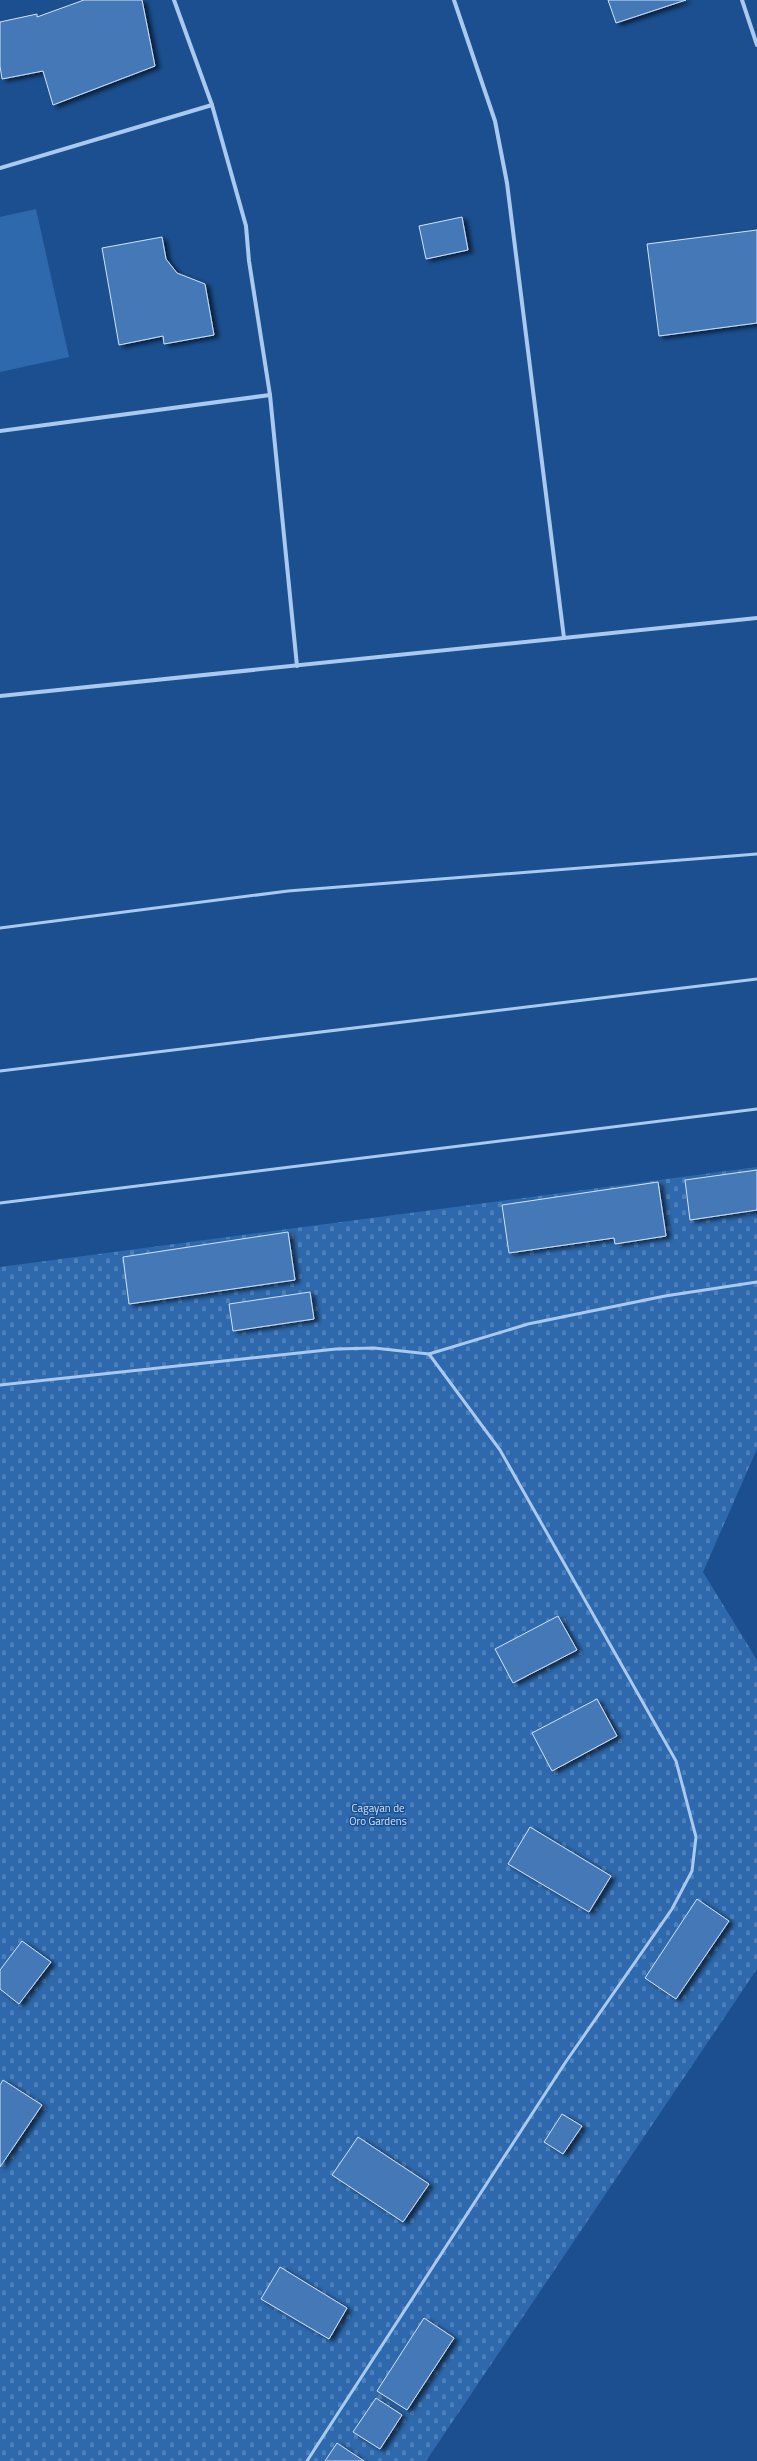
<svg xmlns="http://www.w3.org/2000/svg" width="757" height="2461" font-family="'Titillium Web',sans-serif">
<style>
.grass{fill:#2e69ad}
.cemetery{fill:url(#cemetery-stones)}
.building{fill:#4478b7;stroke:#cfe3fa;filter:url(#shadow)}
.lines{fill:none;stroke-linecap:round;stroke-linejoin:round}
.lane{stroke:#a9c9ee;stroke-width:3}
.street{stroke:#a9c9ee;stroke-width:4}
.labels{text-anchor:middle;dominant-baseline:central;stroke-width:3;stroke-linejoin:round;paint-order:stroke}
.park-label{font-size:11px;fill:#cfe3fa;stroke:#1b4f8f}
</style>
<defs>
<pattern id="cemetery-stones" width="16" height="16" patternUnits="userSpaceOnUse"><rect width="16" height="16" fill="#2e69ad"/><path d="M2 7V4a2 2 0 0 1 4 0v3zM10 15v-3a2 2 0 0 1 4 0v3z" fill="#4d80b9"/></pattern>
<filter id="shadow"><feDropShadow dx="4.5" dy="2.5" stdDeviation="2" flood-color="#0009"/></filter>
</defs>
<rect width="100%" height="100%" fill="#1b4f8f"/>
<polygon class="grass" points="36,209 69,357 0,372 0,217"/>
<polygon class="cemetery" points="757,1167 757,1449 703,1572 757,1660 757,1969 426,2461 0,2461 0,1267"/>
<g class="building">
<polygon points="84,0 142,0 155,66 53,105 43,71 2,79 0,66 0,22 37,14 37,17"/>
<polygon points="608,0 686,0 616,23"/>
<polygon points="462,217 468,250 426,259 419,226"/>
<polygon points="757,230 757,323 659,336 647,244"/>
<polygon points="162,237 166,259 177,273 205,284 214,335 164,344 163,336 119,345 102,248"/>
<polygon points="757,1170 757,1210 690,1220 685,1180"/>
<polygon points="658,1182 666,1236 615,1244 614,1238 509,1253 502,1205"/>
<polygon points="288,1232 295,1280 129,1304 123,1257"/>
<polygon points="310,1292 314,1319 233,1331 229,1304"/>
<polygon points="558,1616 577,1650 513,1683 495,1649"/>
<polygon points="597,1699 617,1736 552,1771 532,1733"/>
<polygon points="530,1827 611,1876 589,1912 508,1864"/>
<polygon points="697,1899 729,1921 676,1999 645,1978"/>
<polygon points="22,1941 51,1962 19,2004 0,1989 0,1970"/>
<polygon points="3,2080 42,2105 0,2167 0,2085"/>
<polygon points="562,2114 582,2126 563,2154 544,2142"/>
<polygon points="358,2137 429,2184 403,2222 332,2175"/>
<polygon points="280,2267 347,2308 329,2339 261,2299"/>
<polygon points="424,2318 454,2338 407,2410 377,2391"/>
<polygon points="376,2398 402,2415 380,2449 353,2432"/>
<polygon points="337,2443 364,2461 325,2461"/>
</g>
<g class="lines">
<g class="lane">
<polyline points="0,928 288,891 757,854"/>
<polyline points="0,1071 757,979"/>
<polyline points="0,1203 757,1109"/>
<polyline points="429,1354 528,1324 665,1296 757,1282"/>
<polyline points="0,1385 336,1349 374,1348 429,1354 500,1450 676,1761 696,1837 692,1871 672,1909 565,2063 307,2461"/>
</g>
<g class="street">
<polyline points="174,0 212,105 246,226 249,261 270,395 297,666"/>
<polyline points="454,0 495,121 507,183 564,638"/>
<polyline points="742,0 757,45"/>
<polyline points="0,168 212,105"/>
<polyline points="0,431 270,395"/>
<polyline points="0,696 757,618"/>
</g>
</g>
<g class="labels">
<g class="park-label">
<text x="378" y="1808">Cagayan de<tspan x="378" dy="13">Oro Gardens</tspan></text>
</g>
</g>
</svg>
